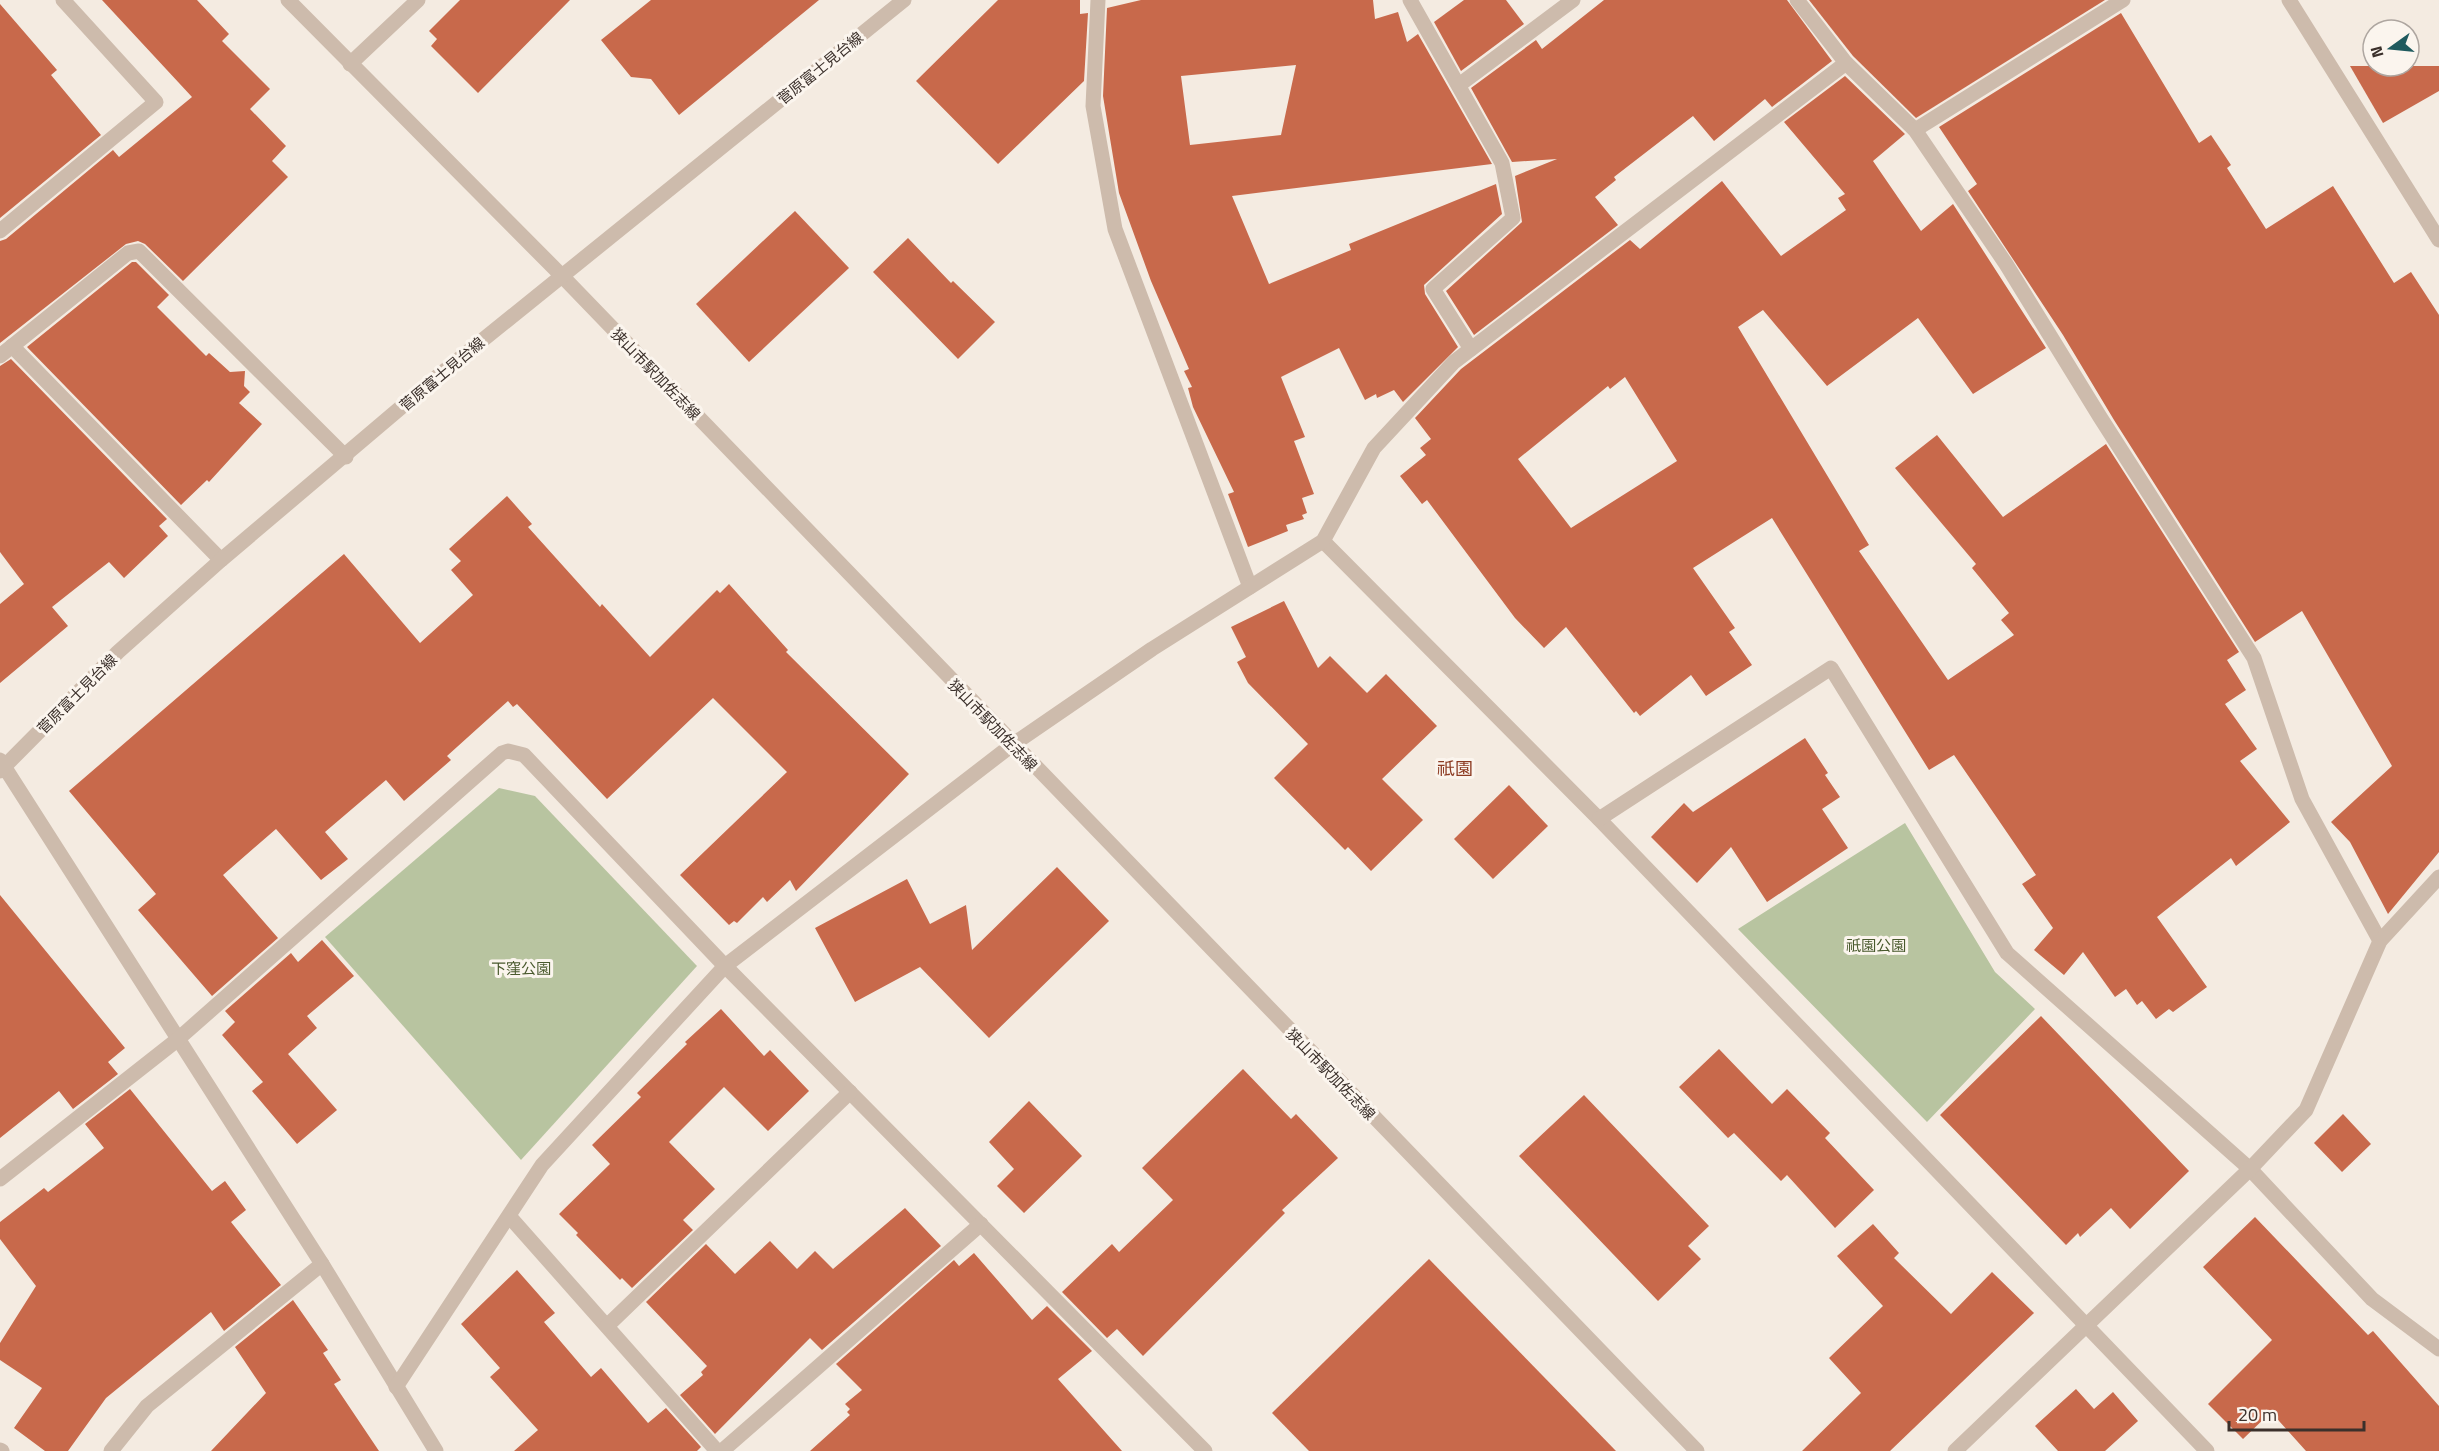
<svg xmlns="http://www.w3.org/2000/svg" width="2439" height="1451" font-family="'Titillium Web','Noto Sans JP',sans-serif">
<style>
.green{fill:#b8c4a0}
.building{fill:#c8694b;fill-rule:evenodd}
.lines{fill:none;stroke-linecap:round;stroke-linejoin:round}
.minor{stroke:#cdbbac;stroke-width:15}
.tertiary{stroke:#cdbbac;stroke-width:15}
.labels{text-anchor:middle;dominant-baseline:central;stroke-width:6;stroke-linejoin:round;paint-order:stroke}
.street-label{font-size:15px;fill:#3b302b;stroke:#fbf5ee}
.park-label{font-size:15px;fill:#4a5a2e;stroke:#fbf5ee}
.quarter-label{font-size:18px;fill:#8c3b22;stroke:#fbf5ee}
</style>
<rect width="100%" height="100%" fill="#f4ebe1"/>
<g class="green">
<polygon points="499,788 535,796 697,966 521,1160 325,937"/>
<polygon points="1905,823 1995,972 2035,1009 1927,1122 1738,929"/>
</g>
<g class="building">
<polygon points="102,0 197,0 229,34 222,41 270,89 250,109 286,146 272,161 288,177 183,281 145,244 138,241 126,244 0,343 0,241 6,239 113,150 119,157 192,97"/>
<polygon points="460,0 570,0 478,93 431,46 437,39 429,31"/>
<polygon points="651,0 819,0 679,115 651,79 631,77 601,40"/>
<polygon points="998,0 1080,0 1080,14 1088,13 1084,81 998,164 916,81"/>
<path d="M1141 0H1373L1375 19 1398 12 1407 42 1418 34 1492 164 1232 196 1269 284 1351 250 1349 244 1496 184 1502 214 1424 285 1425 294 1458 347 1403 402 1394 390 1377 398 1376 394 1365 400 1339 348 1281 377 1305 437 1294 441 1314 494 1302 498 1307 513 1302 515 1304 519 1286 525 1288 531 1248 547 1228 494 1234 492 1193 407 1188 388 1192 387 1184 371 1189 369 1151 281 1119 193 1103 96 1107 8ZM1296 65 1281 135 1190 145 1181 76Z"/>
<polygon points="1464,0 1506,0 1524,24 1461,71 1434,22"/>
<polygon points="1604,0 1787,0 1832,61 1772,107 1765,99 1714,141 1693,116 1614,177 1616,180 1595,197 1618,225 1474,335 1446,291 1522,222 1515,176 1557,159 1512,162 1471,88 1536,40 1542,49"/>
<polygon points="1809,0 2105,0 1916,118 1853,56"/>
<polygon points="0,4 57,70 51,75 101,135 0,218"/>
<polygon points="2121,13 2199,143 2211,135 2231,165 2227,168 2266,229 2333,186 2394,283 2411,272 2439,315 2439,852 2388,914 2350,842 2331,822 2392,766 2302,611 2255,642 2114,420 2063,335 1968,191 1977,184 1939,127"/>
<polygon points="2350,66 2439,66 2439,91 2383,123"/>
<path d="M1845 76 1905 134 1873 161 1921 231 1953 204 2046 348 1973 394 1918 318 1827 386 1763 310 1738 327 1869 545 1859 551 1948 680 2014 635 2001 620 2009 613 1972 568 1976 564 1895 468 1937 435 2003 517 2106 444 2239 652 2227 660 2246 690 2225 704 2257 749 2240 761 2290 822 2236 866 2231 858 2157 917 2207 987 2173 1012 2169 1009 2156 1019 2142 1001 2137 1005 2126 989 2115 997 2083 952 2064 975 2034 950 2053 928 2022 884 2036 875 1954 755 1929 770 1772 518 1693 568 1735 628 1729 632 1752 665 1706 696 1691 675 1640 716 1636 711 1634 713 1566 627 1544 648 1515 618 1427 500 1422 504 1400 476 1426 455 1420 448 1431 439 1415 418 1461 369 1630 240 1640 249 1722 181 1781 256 1846 210 1838 198 1845 194 1784 122ZM1625 377 1677 461 1571 528 1518 459 1608 386 1610 389Z"/>
<polygon points="795,211 849,268 749,362 696,304"/>
<polygon points="908,238 951,283 953,281 995,322 958,359 873,272"/>
<polygon points="132,262 136,262 169,295 157,307 206,356 209,353 230,372 245,371 244,386 250,392 239,403 262,424 209,482 207,480 181,505 27,347"/>
<polygon points="11,359 167,519 159,526 168,536 124,578 109,562 52,607 68,626 0,683 0,604 24,584 0,552 0,366"/>
<polygon points="507,496 532,524 528,527 600,607 602,604 650,657 717,590 720,593 729,584 788,650 786,652 909,774 796,891 790,880 767,902 763,897 737,923 734,921 729,925 680,875 787,772 713,698 607,799 517,704 513,707 508,701 447,756 451,760 404,801 386,780 325,832 348,859 321,880 276,829 223,875 278,938 212,996 138,910 156,894 69,791 344,554 420,643 473,595 451,570 461,561 449,549"/>
<polygon points="1284,601 1318,668 1330,656 1367,693 1386,674 1437,726 1382,779 1423,820 1371,871 1348,847 1345,850 1274,778 1308,744 1248,683 1237,662 1246,657 1231,627"/>
<polygon points="1805,738 1828,773 1825,775 1840,797 1822,809 1848,848 1767,902 1731,847 1697,883 1651,837 1684,803 1693,812"/>
<polygon points="1509,785 1548,826 1493,879 1454,839"/>
<polygon points="1057,867 1109,921 989,1038 920,967 855,1002 815,928 907,879 930,924 966,905 972,950"/>
<polygon points="0,895 125,1048 108,1062 118,1074 73,1109 59,1091 0,1138"/>
<polygon points="322,940 354,976 307,1016 317,1028 288,1054 337,1110 297,1144 252,1091 263,1082 222,1035 235,1022 225,1011 291,953 298,962"/>
<polygon points="721,1009 764,1056 770,1050 809,1091 768,1131 724,1087 669,1142 715,1189 683,1220 693,1230 632,1288 622,1278 620,1280 576,1235 578,1233 559,1214 610,1164 592,1145 641,1097 637,1093 687,1044 685,1042"/>
<polygon points="2041,1016 2189,1171 2130,1229 2111,1208 2080,1237 2078,1233 2066,1245 1940,1115"/>
<polygon points="1719,1049 1772,1104 1787,1089 1830,1133 1825,1138 1874,1190 1835,1228 1787,1175 1781,1181 1734,1133 1728,1138 1679,1087"/>
<polygon points="1243,1069 1291,1119 1296,1114 1338,1158 1282,1210 1285,1213 1143,1356 1117,1329 1107,1338 1062,1292 1112,1244 1119,1252 1173,1200 1142,1168"/>
<polygon points="130,1089 212,1191 225,1181 246,1210 231,1222 281,1285 224,1331 211,1312 106,1398 68,1451 45,1451 14,1428 42,1388 0,1360 0,1343 36,1286 0,1239 0,1222 44,1188 48,1192 104,1148 85,1124"/>
<polygon points="1584,1095 1709,1226 1688,1246 1701,1259 1658,1301 1519,1156"/>
<polygon points="1029,1101 1082,1156 1024,1213 997,1186 1014,1169 989,1142"/>
<polygon points="2343,1114 2371,1144 2342,1172 2314,1143"/>
<polygon points="905,1208 941,1246 822,1350 810,1338 715,1434 680,1395 703,1375 701,1372 707,1366 646,1302 706,1244 735,1274 770,1241 797,1269 815,1251 833,1269"/>
<polygon points="2255,1217 2368,1335 2373,1331 2439,1406 2439,1451 2306,1451 2271,1412 2243,1439 2208,1404 2272,1340 2203,1267"/>
<polygon points="1873,1224 1899,1253 1894,1258 1951,1314 1992,1272 2034,1313 1890,1451 1802,1451 1861,1393 1829,1358 1883,1306 1837,1256"/>
<polygon points="974,1253 1032,1320 1047,1306 1092,1351 1058,1379 1122,1451 810,1451 850,1415 847,1412 850,1409 845,1404 862,1390 836,1364 954,1260 959,1266"/>
<polygon points="1429,1259 1616,1451 1309,1451 1272,1413"/>
<polygon points="517,1270 555,1313 544,1322 591,1377 601,1368 648,1423 666,1408 701,1447 697,1451 514,1451 538,1430 490,1377 500,1368 461,1324"/>
<polygon points="293,1300 328,1350 323,1353 341,1380 334,1384 379,1451 211,1451 266,1393 235,1347"/>
<polygon points="2076,1389 2094,1409 2113,1392 2138,1421 2105,1451 2058,1451 2035,1426"/>
</g>
<g class="lines">
<g class="minor">
<polyline points="1098,0 1093,106 1115,229 1250,587"/>
<polyline points="1410,0 1502,163 1513,218 1433,289 1471,349"/>
<polyline points="1797,0 1846,63 1915,130 2006,264 2100,417 2254,658 2302,799 2380,941"/>
<polyline points="2289,0 2439,240"/>
<polyline points="350,64 418,0"/>
<polyline points="1459,85 1573,0"/>
<polyline points="1915,130 2123,0"/>
<polyline points="0,231 156,102 63,0"/>
<polyline points="12,346 221,560"/>
<polyline points="0,356 128,253 139,251 346,457"/>
<polyline points="1323,541 1599,819 2207,1451"/>
<polyline points="0,760 322,1264 436,1451"/>
<polyline points="1599,819 1831,668 2007,953 2250,1169 2372,1299 2439,1349"/>
<polyline points="0,1179 177,1040 502,753 508,751 524,755 725,966 1205,1451"/>
<polyline points="509,1216 717,1451"/>
<polyline points="607,1326 850,1092"/>
<polyline points="396,1387 542,1165 725,966 1012,745 1152,649 1323,541 1374,448 1454,362 1846,63"/>
<polyline points="0,1450 2,1451"/>
<polyline points="111,1451 147,1406 322,1264"/>
<polyline points="722,1451 981,1224"/>
<polyline points="1955,1451 2250,1169 2306,1110 2380,941 2439,877"/>
</g>
<g class="tertiary">
<polyline points="288,0 563,277 1697,1451"/>
<polyline points="0,771 118,652 221,560 438,376 904,0"/>
</g>
</g>
<g class="labels">
<g class="street-label">
<text transform="translate(820 68) rotate(-39)">菅原富士見台線</text>
<text transform="translate(442 374) rotate(-40)">菅原富士見台線</text>
<text transform="translate(656 374) rotate(46)">狭山市駅加佐志線</text>
<text transform="translate(77 694) rotate(-45)">菅原富士見台線</text>
<text transform="translate(993 725) rotate(46)">狭山市駅加佐志線</text>
<text transform="translate(1331 1074) rotate(46)">狭山市駅加佐志線</text>
</g>
<g class="park-label">
<text x="1876" y="945">祇園公園</text>
<text x="521" y="968">下窪公園</text>
</g>
<g class="quarter-label">
<text x="1455" y="768">祇園</text>
</g>
</g>
<g transform="translate(2391 48) rotate(255)"><circle r="28" fill="#fbf5ee" stroke="#aea6a0" stroke-width="1.5"/>
<path d="M0-4.5L10 22L0 15L-10 22Z" fill="#1f5a5e"/>
<text y="-9" font-size="16" font-weight="bold" text-anchor="middle" fill="#3b302b">N</text>
</g>
<path d="M2229 1421v9h135v-9" fill="none" stroke="#3b302b" stroke-width="3"/>
<text x="2238" y="1421" font-size="18" fill="#3b302b" stroke="#fbf5ee" stroke-width="4.5" paint-order="stroke">20 m</text>
</svg>
